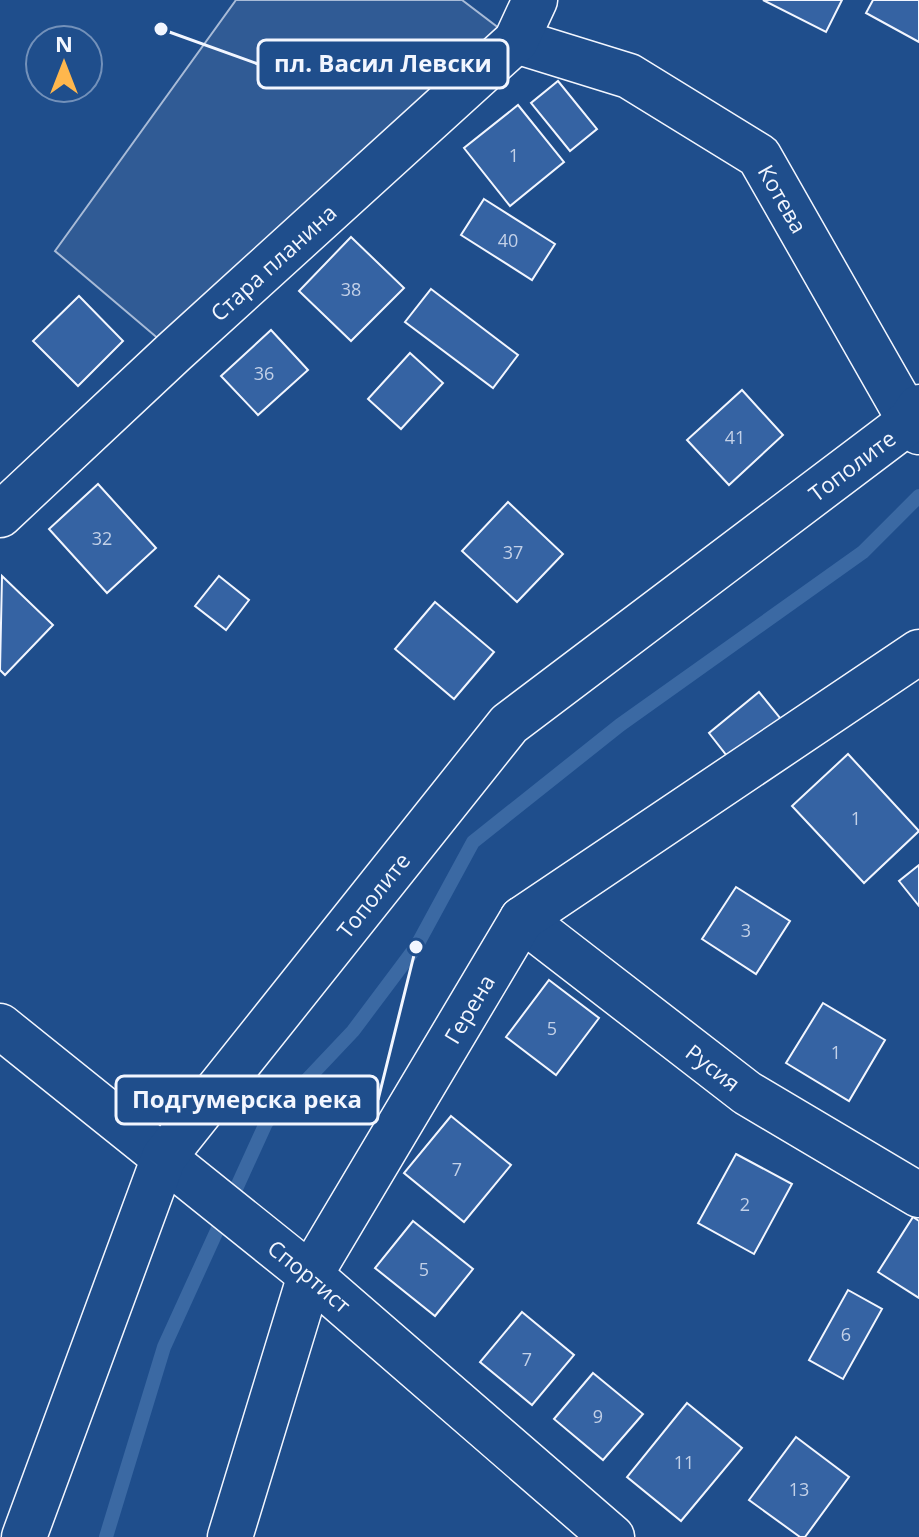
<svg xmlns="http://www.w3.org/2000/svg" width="919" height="1537" font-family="'Open Sans',sans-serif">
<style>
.parking{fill:#305b95;stroke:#a8bbd7;stroke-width:2}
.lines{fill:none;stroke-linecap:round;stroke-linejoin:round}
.stream{stroke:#3b69a3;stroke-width:14}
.building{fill:#3563a3;stroke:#f2f6ff;stroke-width:2}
.minor-casing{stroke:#f2f6ff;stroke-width:47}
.minor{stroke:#1f4e8c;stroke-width:44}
.labels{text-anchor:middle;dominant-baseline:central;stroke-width:6;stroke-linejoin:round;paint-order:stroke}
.number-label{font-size:18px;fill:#c3d1e8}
.street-label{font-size:22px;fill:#f2f6ff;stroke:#1f4e8c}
.leader{fill:none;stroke:#f2f6ff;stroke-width:3}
.callout-dot{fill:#f2f6ff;stroke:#1f4e8c;stroke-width:3}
.callout{fill:#1f4e8c;stroke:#f2f6ff;stroke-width:3}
.callout-label{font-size:24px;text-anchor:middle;font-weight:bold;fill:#f2f6ff}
</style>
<rect width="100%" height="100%" fill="#1f4e8c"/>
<polygon class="parking" points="236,0 462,0 516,41 174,352 55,251"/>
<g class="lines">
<polyline class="stream" points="106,1537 164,1347 266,1123 353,1031 416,947 473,842 620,725 863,552 919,496"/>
</g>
<g class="building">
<polygon points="763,0 842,0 826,32"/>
<polygon points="873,0 919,0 919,42 866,13"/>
<polygon points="558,81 597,129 570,151 531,103"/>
<polygon points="518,105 564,162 510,206 464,148"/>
<polygon points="484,199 555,244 532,280 461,235"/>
<polygon points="351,237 404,288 351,341 299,291"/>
<polygon points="431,289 518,355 493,388 405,322"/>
<polygon points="79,296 123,341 78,386 33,341"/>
<polygon points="271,330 308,370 258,415 221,376"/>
<polygon points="410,353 443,383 401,429 368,399"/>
<polygon points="742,390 783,435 729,485 687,440"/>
<polygon points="98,484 156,548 107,593 49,529"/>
<polygon points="508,502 563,554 517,602 462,551"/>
<polygon points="2,576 53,625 5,675 0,670"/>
<polygon points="219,576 249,600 226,630 195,606"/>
<polygon points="435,602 494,652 454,699 395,649"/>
<polygon points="759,692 785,724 734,765 709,733"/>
<polygon points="848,754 919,831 864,883 792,806"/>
<polygon points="919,865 919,906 899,881"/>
<polygon points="736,887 790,921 756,974 702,939"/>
<polygon points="549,980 599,1018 556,1075 506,1037"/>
<polygon points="823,1003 885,1040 849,1101 786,1063"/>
<polygon points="451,1116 511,1165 464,1222 404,1173"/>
<polygon points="736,1154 792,1184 754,1254 698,1223"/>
<polygon points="913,1217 919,1221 919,1298 878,1272"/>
<polygon points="413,1221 473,1269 435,1316 375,1268"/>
<polygon points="848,1290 882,1309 843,1379 809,1360"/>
<polygon points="522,1312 574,1355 532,1405 480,1362"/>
<polygon points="593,1373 643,1414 603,1460 554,1419"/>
<polygon points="687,1403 742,1448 681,1521 627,1477"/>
<polygon points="796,1437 849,1477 805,1537 800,1537 749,1500"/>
</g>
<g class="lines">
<defs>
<g id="minor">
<path id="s1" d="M516 41 629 76 759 156 910 421 919 432"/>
<path id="s2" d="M0 515 174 352 516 41 535 0"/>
<path id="s3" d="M522 919 747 1093 919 1195"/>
<path id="s4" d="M0 1026 310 1275 612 1537"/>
<path id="s5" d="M24 1537 164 1157 509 724 910 421 919 407"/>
<path id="s6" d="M230 1537 310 1275 522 919 919 652"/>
</g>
</defs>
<use href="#minor" class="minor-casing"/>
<use href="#minor" class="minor"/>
</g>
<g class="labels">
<g class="number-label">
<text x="514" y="155">1</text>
<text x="508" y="240">40</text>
<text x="351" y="289">38</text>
<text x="264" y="373">36</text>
<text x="735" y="437">41</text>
<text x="102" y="538">32</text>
<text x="513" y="552">37</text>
<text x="856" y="818">1</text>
<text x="746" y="930">3</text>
<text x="552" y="1028">5</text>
<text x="836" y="1052">1</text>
<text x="457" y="1169">7</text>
<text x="745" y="1204">2</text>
<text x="424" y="1269">5</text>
<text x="846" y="1334">6</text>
<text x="527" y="1359">7</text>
<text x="598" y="1416">9</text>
<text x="684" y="1462">11</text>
<text x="799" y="1489">13</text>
</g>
<g class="street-label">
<text stroke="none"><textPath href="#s1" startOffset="320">Котева</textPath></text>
<text stroke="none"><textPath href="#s2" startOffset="372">Стара планина</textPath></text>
<text stroke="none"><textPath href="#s5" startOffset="1388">Тополите</textPath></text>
<text stroke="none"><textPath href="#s5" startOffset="740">Тополите</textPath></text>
<text stroke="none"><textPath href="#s6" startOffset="584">Герена</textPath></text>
<text stroke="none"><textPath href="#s3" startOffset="242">Русия</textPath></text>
<text stroke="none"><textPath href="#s4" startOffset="398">Спортист</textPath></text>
</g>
</g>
<path class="leader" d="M161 29L258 64M416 947L378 1100"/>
<g class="callout-dot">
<circle cx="161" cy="29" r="8"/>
<circle cx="416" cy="947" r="8"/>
</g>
<g class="callout">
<rect x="258" y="40" width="250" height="48" rx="8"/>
<rect x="116" y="1076" width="262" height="48" rx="8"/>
</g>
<g class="callout-label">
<text x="383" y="72">пл. Васил Левски</text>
<text x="247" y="1108">Подгумерска река</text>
</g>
<g transform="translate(64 64)"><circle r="38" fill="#1f4e8c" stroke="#7391ba" stroke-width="2"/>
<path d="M0-6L14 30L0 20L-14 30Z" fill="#ffb74d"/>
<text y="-12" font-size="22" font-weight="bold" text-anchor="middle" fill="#f2f6ff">N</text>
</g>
</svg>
